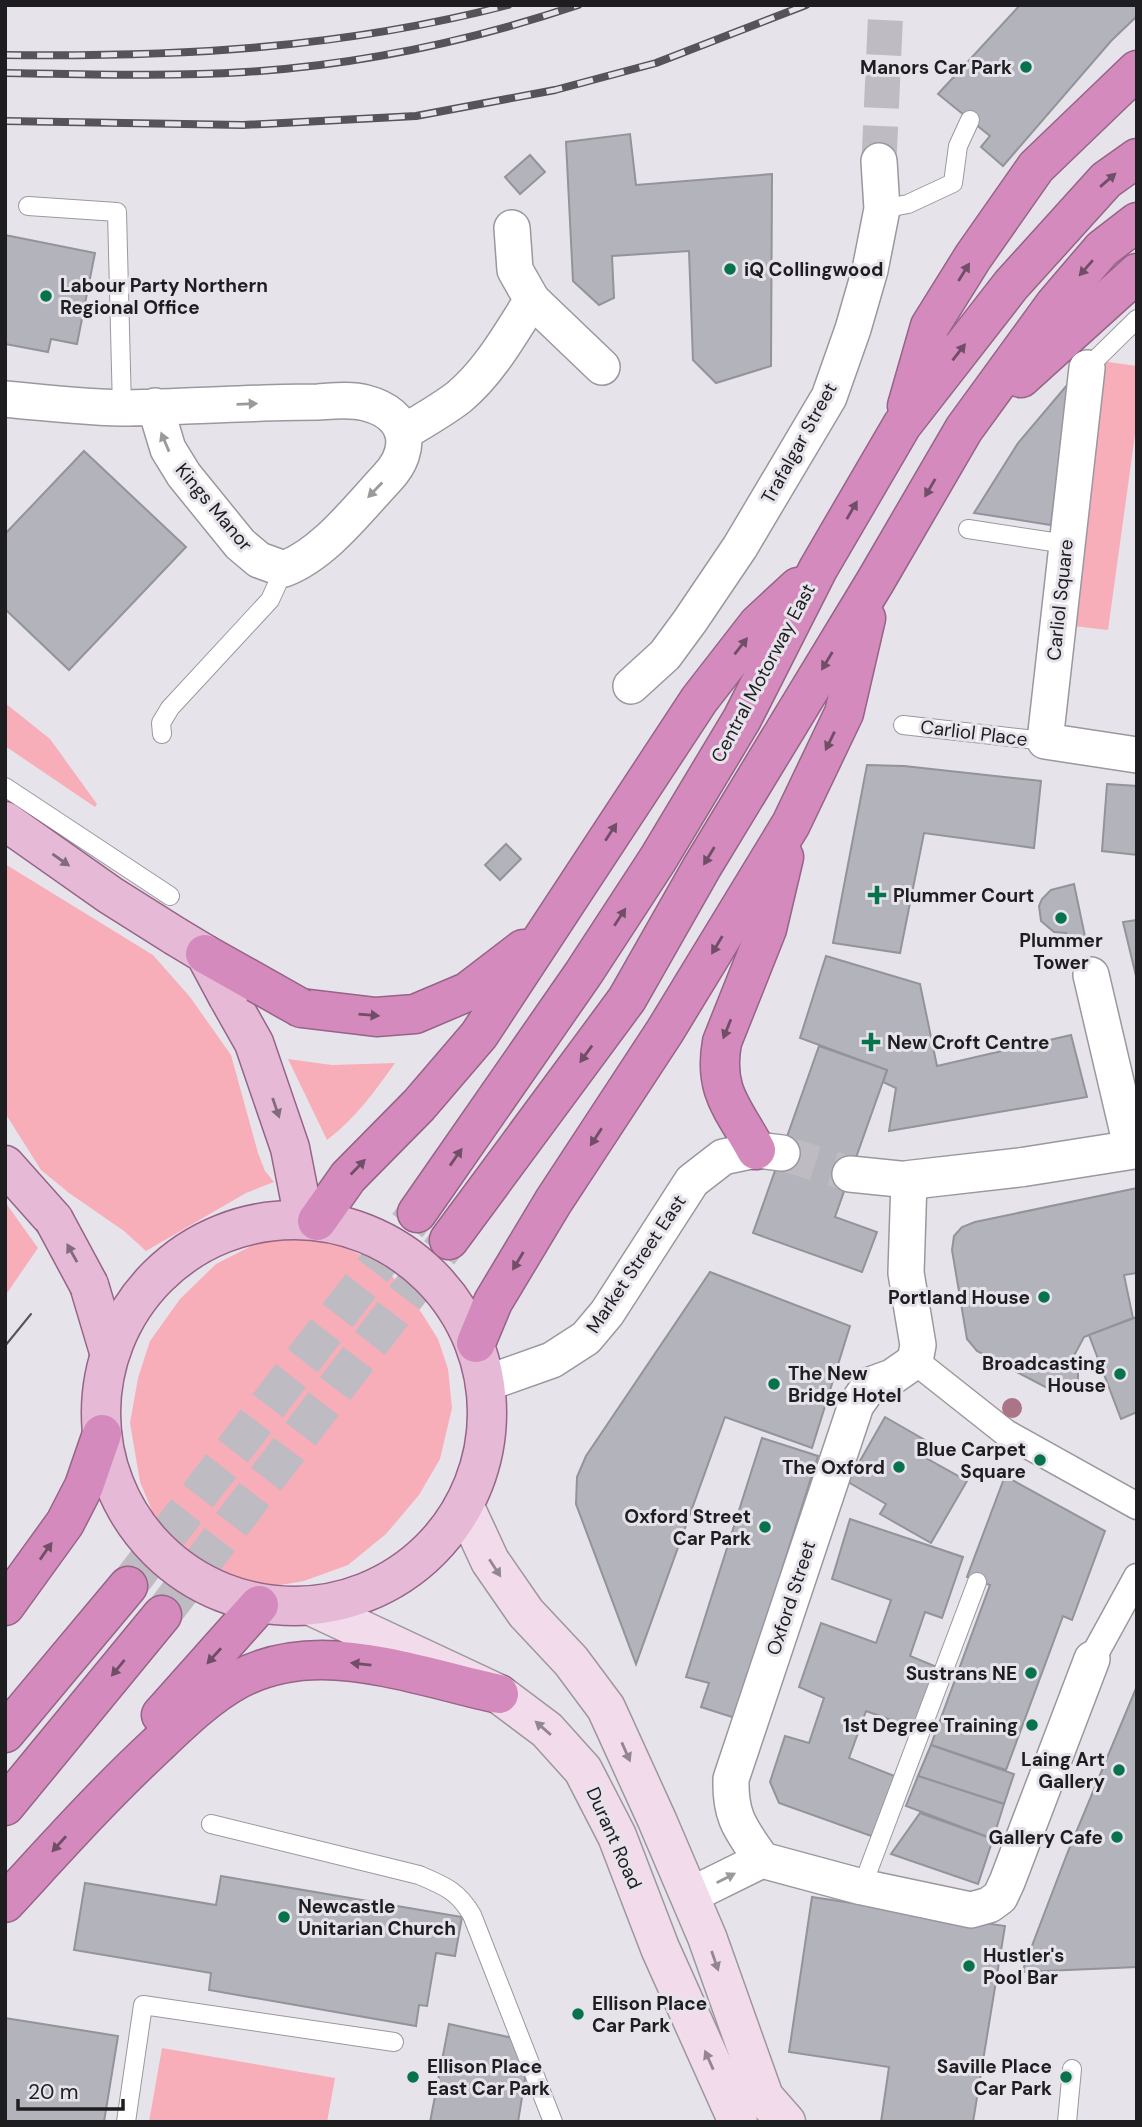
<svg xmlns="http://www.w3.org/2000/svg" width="1142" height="2127" font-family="'DM Sans',sans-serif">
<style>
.green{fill:#f7aeb9}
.building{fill:#b2b3bb;stroke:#92939b;stroke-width:2}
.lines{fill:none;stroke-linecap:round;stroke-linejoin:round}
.minor-tunnel{stroke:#bfbbc2;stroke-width:35;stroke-dasharray:35 18;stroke-linecap:butt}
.motorway-tunnel{stroke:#bfbbc2;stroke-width:38;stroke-dasharray:38 19;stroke-linecap:butt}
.service-casing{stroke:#9c979f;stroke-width:20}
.pedestrian-casing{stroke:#9c979f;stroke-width:29}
.minor-casing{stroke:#9c979f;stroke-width:38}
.tertiary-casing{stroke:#9c979f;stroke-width:41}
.secondary-casing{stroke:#9c979f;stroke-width:41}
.primary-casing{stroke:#956486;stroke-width:41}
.motorway-casing{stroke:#956486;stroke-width:41}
.service{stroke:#fff;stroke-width:18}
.pedestrian{stroke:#fff;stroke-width:26}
.minor{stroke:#fff;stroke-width:35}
.tertiary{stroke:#fff;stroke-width:38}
.secondary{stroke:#f2dceb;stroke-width:38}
.primary{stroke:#e6b9d7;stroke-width:38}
.motorway{stroke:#d58abd;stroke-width:38}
.tram{stroke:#565458;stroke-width:2}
.rail-casing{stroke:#565458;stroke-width:8}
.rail{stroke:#e7e3eb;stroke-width:5;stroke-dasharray:16;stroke-linecap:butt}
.primary-bridge-casing{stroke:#956486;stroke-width:41;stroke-linecap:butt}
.motorway-bridge-casing{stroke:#956486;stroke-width:41;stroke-linecap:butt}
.primary-bridge{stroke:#e6b9d7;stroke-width:38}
.motorway-bridge{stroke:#d58abd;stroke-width:38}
.tree{fill:#ac7587}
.oneway{fill:#704e67}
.oneway2{fill:#9a999b}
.oneway3{fill:#826b7c}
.oneway4{fill:#938690}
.poi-dot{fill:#07734c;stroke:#e7e3eb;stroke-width:2.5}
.labels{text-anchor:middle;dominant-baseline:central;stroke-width:6;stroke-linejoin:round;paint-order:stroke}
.poi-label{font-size:19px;font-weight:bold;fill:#1e1d20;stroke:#e7e3eb;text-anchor:end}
.street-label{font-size:19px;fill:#1e1d20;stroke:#e7e3eb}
</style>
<rect width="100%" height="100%" fill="#e7e3eb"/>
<g class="green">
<polygon points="1101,361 1137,366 1137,420 1108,630 1065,625"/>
<polygon points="5,703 50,739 97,804 95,807 5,746"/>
<polygon points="5,864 153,955 190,997 231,1055 258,1153 265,1171 274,1182 246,1193 146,1251 124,1231 69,1193 41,1170 5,1113"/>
<path d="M288 1059 332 1065 395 1063C376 1090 354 1120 327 1140Z"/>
<polygon points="5,1202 38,1248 5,1296"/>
<polygon points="309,1235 357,1253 388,1271 421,1312 438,1339 448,1369 452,1408 440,1459 419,1495 386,1534 348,1565 304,1581 263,1588 227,1582 195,1561 158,1525 140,1482 130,1423 138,1378 150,1341 180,1299 216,1264 259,1242"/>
<polygon points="162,2048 335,2078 327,2122 149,2122"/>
</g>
<g class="building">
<polygon points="1020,5 1137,5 1137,16 1111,41 1003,166 981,147 990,136 938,94"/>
<polygon points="630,134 636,185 772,174 771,366 716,383 693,360 689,251 612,256 614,298 599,305 573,281 566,142"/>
<polygon points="530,155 545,172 520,194 505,177"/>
<polygon points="5,235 95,253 77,344 51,339 48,352 5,344"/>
<polygon points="1068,384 1051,525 974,513 1018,443"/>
<polygon points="84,451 186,547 69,670 5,609 5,534"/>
<polygon points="867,765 904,766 1041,781 1034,848 924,833 900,953 833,943"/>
<polygon points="1107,784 1137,786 1137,855 1102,851"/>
<polygon points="506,844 521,859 500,880 485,865"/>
<polygon points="1074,884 1087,946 1069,949 1066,933 1054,932 1041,921 1039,906 1042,899 1051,890"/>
<polygon points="1137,920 1137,980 1123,922"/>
<polygon points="826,956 920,984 937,1066 1071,1035 1087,1097 889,1131 896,1088 883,1082 887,1070 800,1038"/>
<polygon points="819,1046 887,1070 835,1217 877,1232 862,1272 753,1233"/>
<polygon points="1137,1188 1137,1273 1124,1275 1133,1318 1084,1337 1070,1363 1078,1372 1078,1384 1075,1389 1067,1393 1053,1391 977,1351 967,1339 952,1250 954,1236 962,1227 975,1222"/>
<polygon points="710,1272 850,1326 812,1448 725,1417 636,1664 576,1504 577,1477 586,1456"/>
<polygon points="1137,1317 1137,1412 1121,1419 1089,1335"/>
<polygon points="885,1417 925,1440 917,1453 967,1481 931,1543 880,1514 886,1504 848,1482"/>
<polygon points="762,1438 818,1456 735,1718 701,1707 709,1683 686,1677"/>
<polygon points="1005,1476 1105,1531 1072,1620 1063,1616 1006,1770 931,1745 990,1585 967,1577"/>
<polygon points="850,1519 963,1557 942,1618 925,1612 910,1656 937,1667 916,1729 866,1711 849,1758 897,1777 874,1837 779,1803 770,1782 785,1736 809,1743 824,1698 799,1687 821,1623 876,1643 891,1600 832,1579"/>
<polygon points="1137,1686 1137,1967 1022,1972 1067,1854"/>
<polygon points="931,1745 1014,1774 1004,1804 918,1776"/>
<polygon points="918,1776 1004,1804 993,1839 906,1806"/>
<polygon points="920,1813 993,1839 978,1884 891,1854"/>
<polygon points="221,1876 462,1917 455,1956 436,1953 427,2006 419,2005 416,2026 209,1990 211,1973 74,1950 85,1883 216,1905"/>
<polygon points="812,1897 1005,1926 973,2122 881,2122 889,2067 789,2052"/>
<polygon points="5,2018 118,2036 104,2122 5,2122"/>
<polygon points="449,2024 531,2042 518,2122 430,2122"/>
</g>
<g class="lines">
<g class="minor-tunnel">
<polyline points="879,161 886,5"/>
<polyline points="782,1153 850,1174"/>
</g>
<g class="motorway-tunnel">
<polyline points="128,1586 417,1213"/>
<polyline points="162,1615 449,1240"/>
</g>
<defs>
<g id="service">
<polyline points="28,206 117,212 122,408"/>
<polyline points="882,209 908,204 953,183 958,146 970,120"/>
<polyline points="1087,368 1137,319"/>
<polyline points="968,529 1066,544"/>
<polyline points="903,725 1045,741"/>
<polyline points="162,734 161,723 170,708 270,600 284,569"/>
<polyline points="5,787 170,896"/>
<path d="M211 1824 419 1875C445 1886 458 1891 472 1915L553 2122"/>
<polyline points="862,1887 977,1582"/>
<polyline points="126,2122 143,2005 394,2042"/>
<polyline points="1067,2122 1072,2069"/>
</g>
<g id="pedestrian">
<polyline points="915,1361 1006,1433 1137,1506"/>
<polyline points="1092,1659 1137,1577"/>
</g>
<g id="minor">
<polyline points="532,300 602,367"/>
<polyline points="1087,368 1045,741 1137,755"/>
<path d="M5 399C44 403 83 407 122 408 161 408 200 405 239 404 265 403 292 402 318 402 334 401 351 399 366 403 408 414 415 448 387 478 358 509 324 554 284 569L259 560 240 544 184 475 168 449 155 406"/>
<path d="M404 432C423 421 442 410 459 397 490 371 511 333 532 300L515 270 512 228"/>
<polyline points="631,686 665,655 690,621 740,547 829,397 853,329 870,270 882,209 879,161"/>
<polyline points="1091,975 1132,1150"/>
<polyline points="487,1383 552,1360 586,1338 607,1313 692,1181 723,1157 756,1150 782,1153"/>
<path d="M762 1860C741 1829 730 1818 731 1779L856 1405 870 1385 892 1377 915 1361 918 1345 906 1273 909 1180 850 1174"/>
<polyline points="689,1896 762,1860 862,1887 971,1910 989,1905 1000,1897 1007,1882 1092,1659"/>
</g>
<polyline id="tertiary" points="909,1180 1023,1167 1137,1149"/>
<g id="secondary">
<polyline points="465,1507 490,1561 526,1613 571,1661 606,1708 657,1820 707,1937 764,2097 786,2122"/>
<polyline points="313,1607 499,1694 547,1730 583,1770 617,1836 660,1948 738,2122"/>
</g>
<g id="primary">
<polyline points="5,821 110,895 175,936"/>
<polyline points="228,997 254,1043 290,1148 304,1219"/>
<polyline points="5,1165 54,1220"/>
<circle cx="294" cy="1413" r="193"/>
<polyline points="89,1285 109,1352"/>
</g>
<g id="motorway">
<polyline points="1021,378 1137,273"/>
<polyline points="907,406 930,326 973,257 1036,167 1137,70"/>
<polyline points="301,1008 376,1017 415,1014 467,992 523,949"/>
<path d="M756 1150C734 1109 713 1092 722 1042L767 929 784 857"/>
<polyline points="417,1213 583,974 658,859 742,719 818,569 902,425 1011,285 1106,180 1137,158"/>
<polyline points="317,1221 348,1177 419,1105 479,1035 699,700 758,624 798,587"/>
<polyline points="449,1240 627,999 702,867 875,582 964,429 1055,304 1102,249 1137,222"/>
<polyline points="476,1343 493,1302 553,1202 665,1031 791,824 844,713 866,618"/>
<polyline points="5,1606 65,1523 84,1486 102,1434"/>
<polyline points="161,1715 259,1605"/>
<polyline points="5,1733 128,1586"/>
<polyline points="5,1806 162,1615"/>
<path d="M5 1903C55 1849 103 1795 157 1745 181 1722 209 1695 239 1679 264 1666 294 1660 322 1660 378 1660 444 1682 499 1694"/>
</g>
</defs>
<use href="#service" class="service-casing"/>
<use href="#pedestrian" class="pedestrian-casing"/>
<use href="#minor" class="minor-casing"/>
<use href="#tertiary" class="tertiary-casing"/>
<use href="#secondary" class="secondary-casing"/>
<use href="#primary" class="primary-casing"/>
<use href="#motorway" class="motorway-casing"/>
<use href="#service" class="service"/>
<use href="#pedestrian" class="pedestrian"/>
<use href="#minor" class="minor"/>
<use href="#tertiary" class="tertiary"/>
<use href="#secondary" class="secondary"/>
<use href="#primary" class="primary"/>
<use href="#motorway" class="motorway"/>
<polyline class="tram" points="5,1346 31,1314"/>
<defs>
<g id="rail">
<path d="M5 55C178 57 339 49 508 5"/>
<path d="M5 73C85 74 165 77 245 72 357 65 471 41 578 5"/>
<polyline points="5,121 243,125 416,116 555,90 656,63 806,5"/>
</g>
</defs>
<use href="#rail" class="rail-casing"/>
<use href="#rail" class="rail"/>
<defs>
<g id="primary-bridge">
<polyline points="175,936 205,954 228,997"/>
<polyline points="54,1220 89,1285"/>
</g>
<polyline id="motorway-bridge" points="205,954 301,1008"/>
</defs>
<use href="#primary-bridge" class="primary-bridge-casing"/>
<use href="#motorway-bridge" class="motorway-bridge-casing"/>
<use href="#primary-bridge" class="primary-bridge"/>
<use href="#motorway-bridge" class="motorway-bridge"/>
</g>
<circle class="tree" cx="1012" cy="1408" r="10"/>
<defs><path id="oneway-solid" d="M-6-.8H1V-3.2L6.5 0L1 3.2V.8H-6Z" transform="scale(1.75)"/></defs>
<g class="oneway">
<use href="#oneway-solid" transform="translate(1108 180) rotate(-41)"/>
<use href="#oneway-solid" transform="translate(1086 268) rotate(131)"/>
<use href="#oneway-solid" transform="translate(964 272) rotate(-58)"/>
<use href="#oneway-solid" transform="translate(959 352) rotate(-52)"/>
<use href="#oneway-solid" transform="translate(930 488) rotate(120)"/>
<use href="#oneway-solid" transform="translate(852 510) rotate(-60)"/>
<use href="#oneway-solid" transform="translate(741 646) rotate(-52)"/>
<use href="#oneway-solid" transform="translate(827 661) rotate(121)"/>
<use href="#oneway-solid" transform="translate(830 741) rotate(116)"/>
<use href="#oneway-solid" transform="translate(611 832) rotate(-57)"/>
<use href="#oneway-solid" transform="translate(709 856) rotate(121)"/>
<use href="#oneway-solid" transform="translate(620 917) rotate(-57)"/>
<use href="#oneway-solid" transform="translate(717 945) rotate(121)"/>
<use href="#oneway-solid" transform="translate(369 1015) rotate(5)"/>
<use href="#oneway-solid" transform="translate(727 1029) rotate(112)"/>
<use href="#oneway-solid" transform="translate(586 1054) rotate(126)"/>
<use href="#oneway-solid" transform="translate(596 1137) rotate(123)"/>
<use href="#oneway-solid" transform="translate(456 1157) rotate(-55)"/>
<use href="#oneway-solid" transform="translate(358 1167) rotate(-46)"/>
<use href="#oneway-solid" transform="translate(518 1261) rotate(121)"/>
<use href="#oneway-solid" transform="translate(46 1551) rotate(-55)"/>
<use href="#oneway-solid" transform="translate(214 1656) rotate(132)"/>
<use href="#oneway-solid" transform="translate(361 1664) rotate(-174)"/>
<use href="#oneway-solid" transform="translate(118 1668) rotate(129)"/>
<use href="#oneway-solid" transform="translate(59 1844) rotate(132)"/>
</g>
<g class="oneway2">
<use href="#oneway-solid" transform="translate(247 404) rotate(-2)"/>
<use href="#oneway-solid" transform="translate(165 442) rotate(-113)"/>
<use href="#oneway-solid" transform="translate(375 490) rotate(134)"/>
<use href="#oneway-solid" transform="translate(726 1878) rotate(-27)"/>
</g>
<g class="oneway3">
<use href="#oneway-solid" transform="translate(61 860) rotate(35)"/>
<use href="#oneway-solid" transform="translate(276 1108) rotate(71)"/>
<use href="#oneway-solid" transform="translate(72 1253) rotate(-119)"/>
</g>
<g class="oneway4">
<use href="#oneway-solid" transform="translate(495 1568) rotate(57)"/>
<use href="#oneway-solid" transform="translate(543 1728) rotate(-139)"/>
<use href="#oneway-solid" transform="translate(626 1752) rotate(66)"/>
<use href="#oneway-solid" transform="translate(715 1961) rotate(71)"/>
<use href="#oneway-solid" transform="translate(709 2060) rotate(-114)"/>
</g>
<g class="poi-dot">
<circle cx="1026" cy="67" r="7"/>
<circle cx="730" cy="269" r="7"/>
<circle cx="46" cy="296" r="7"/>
<path d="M873.5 884.5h7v7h7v7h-7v7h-7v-7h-7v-7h7z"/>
<circle cx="1061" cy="918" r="7"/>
<path d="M867.5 1031.5h7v7h7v7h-7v7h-7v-7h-7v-7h7z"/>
<circle cx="1044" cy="1297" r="7"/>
<circle cx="1120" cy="1374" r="7"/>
<circle cx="774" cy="1384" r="7"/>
<circle cx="1040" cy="1460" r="7"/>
<circle cx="899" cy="1467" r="7"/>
<circle cx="765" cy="1527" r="7"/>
<circle cx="1031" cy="1673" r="7"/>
<circle cx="1032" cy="1725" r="7"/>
<circle cx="1119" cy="1770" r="7"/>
<circle cx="1117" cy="1837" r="7"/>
<circle cx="284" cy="1917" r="7"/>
<circle cx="969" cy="1966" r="7"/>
<circle cx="578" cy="2014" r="7"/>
<circle cx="413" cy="2077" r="7"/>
<circle cx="1066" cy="2077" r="7"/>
</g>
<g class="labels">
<g class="poi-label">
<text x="1012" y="67">Manors Car Park</text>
<text x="744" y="269" text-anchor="start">iQ Collingwood</text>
<text x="60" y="285" text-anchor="start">Labour Party Northern<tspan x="60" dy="22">Regional Office</tspan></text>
<text x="893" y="895" text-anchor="start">Plummer Court</text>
<text x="1061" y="940" text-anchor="middle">Plummer<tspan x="1061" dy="22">Tower</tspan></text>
<text x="887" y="1042" text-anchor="start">New Croft Centre</text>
<text x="1030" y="1297">Portland House</text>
<text x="1106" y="1363">Broadcasting<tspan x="1106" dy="22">House</tspan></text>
<text x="788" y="1373" text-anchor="start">The New<tspan x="788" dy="22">Bridge Hotel</tspan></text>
<text x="1026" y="1449">Blue Carpet<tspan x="1026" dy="22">Square</tspan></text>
<text x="885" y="1467">The Oxford</text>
<text x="751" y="1516">Oxford Street<tspan x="751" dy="22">Car Park</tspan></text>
<text x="1017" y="1673">Sustrans NE</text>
<text x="1018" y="1725">1st Degree Training</text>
<text x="1105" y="1759">Laing Art<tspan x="1105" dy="22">Gallery</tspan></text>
<text x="1103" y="1837">Gallery Cafe</text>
<text x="298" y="1906" text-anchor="start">Newcastle<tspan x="298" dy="22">Unitarian Church</tspan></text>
<text x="983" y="1955" text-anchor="start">Hustler's<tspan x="983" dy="22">Pool Bar</tspan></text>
<text x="592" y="2003" text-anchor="start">Ellison Place<tspan x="592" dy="22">Car Park</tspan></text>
<text x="427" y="2066" text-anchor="start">Ellison Place<tspan x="427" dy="22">East Car Park</tspan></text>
<text x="1052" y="2066">Saville Place<tspan x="1052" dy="22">Car Park</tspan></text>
</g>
<g class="street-label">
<text transform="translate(799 443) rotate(-61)">Trafalgar Street</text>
<text transform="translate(214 507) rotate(50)">Kings Manor</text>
<text transform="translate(1060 600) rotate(-84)">Carliol Square</text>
<text transform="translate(763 673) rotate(-62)">Central Motorway East</text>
<text transform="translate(974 733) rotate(7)">Carliol Place</text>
<text transform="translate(636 1264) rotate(-56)">Market Street East</text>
<text transform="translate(791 1598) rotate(-72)">Oxford Street</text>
<text transform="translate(614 1838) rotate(66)">Durant Road</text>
</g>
</g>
<rect width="1142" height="2127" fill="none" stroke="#1e1d20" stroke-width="14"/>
<path d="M18 2099v10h105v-10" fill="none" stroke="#1e1d20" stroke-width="3.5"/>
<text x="28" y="2099" font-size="21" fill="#1e1d20" stroke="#e7e3eb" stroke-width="5" paint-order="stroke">20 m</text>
</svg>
